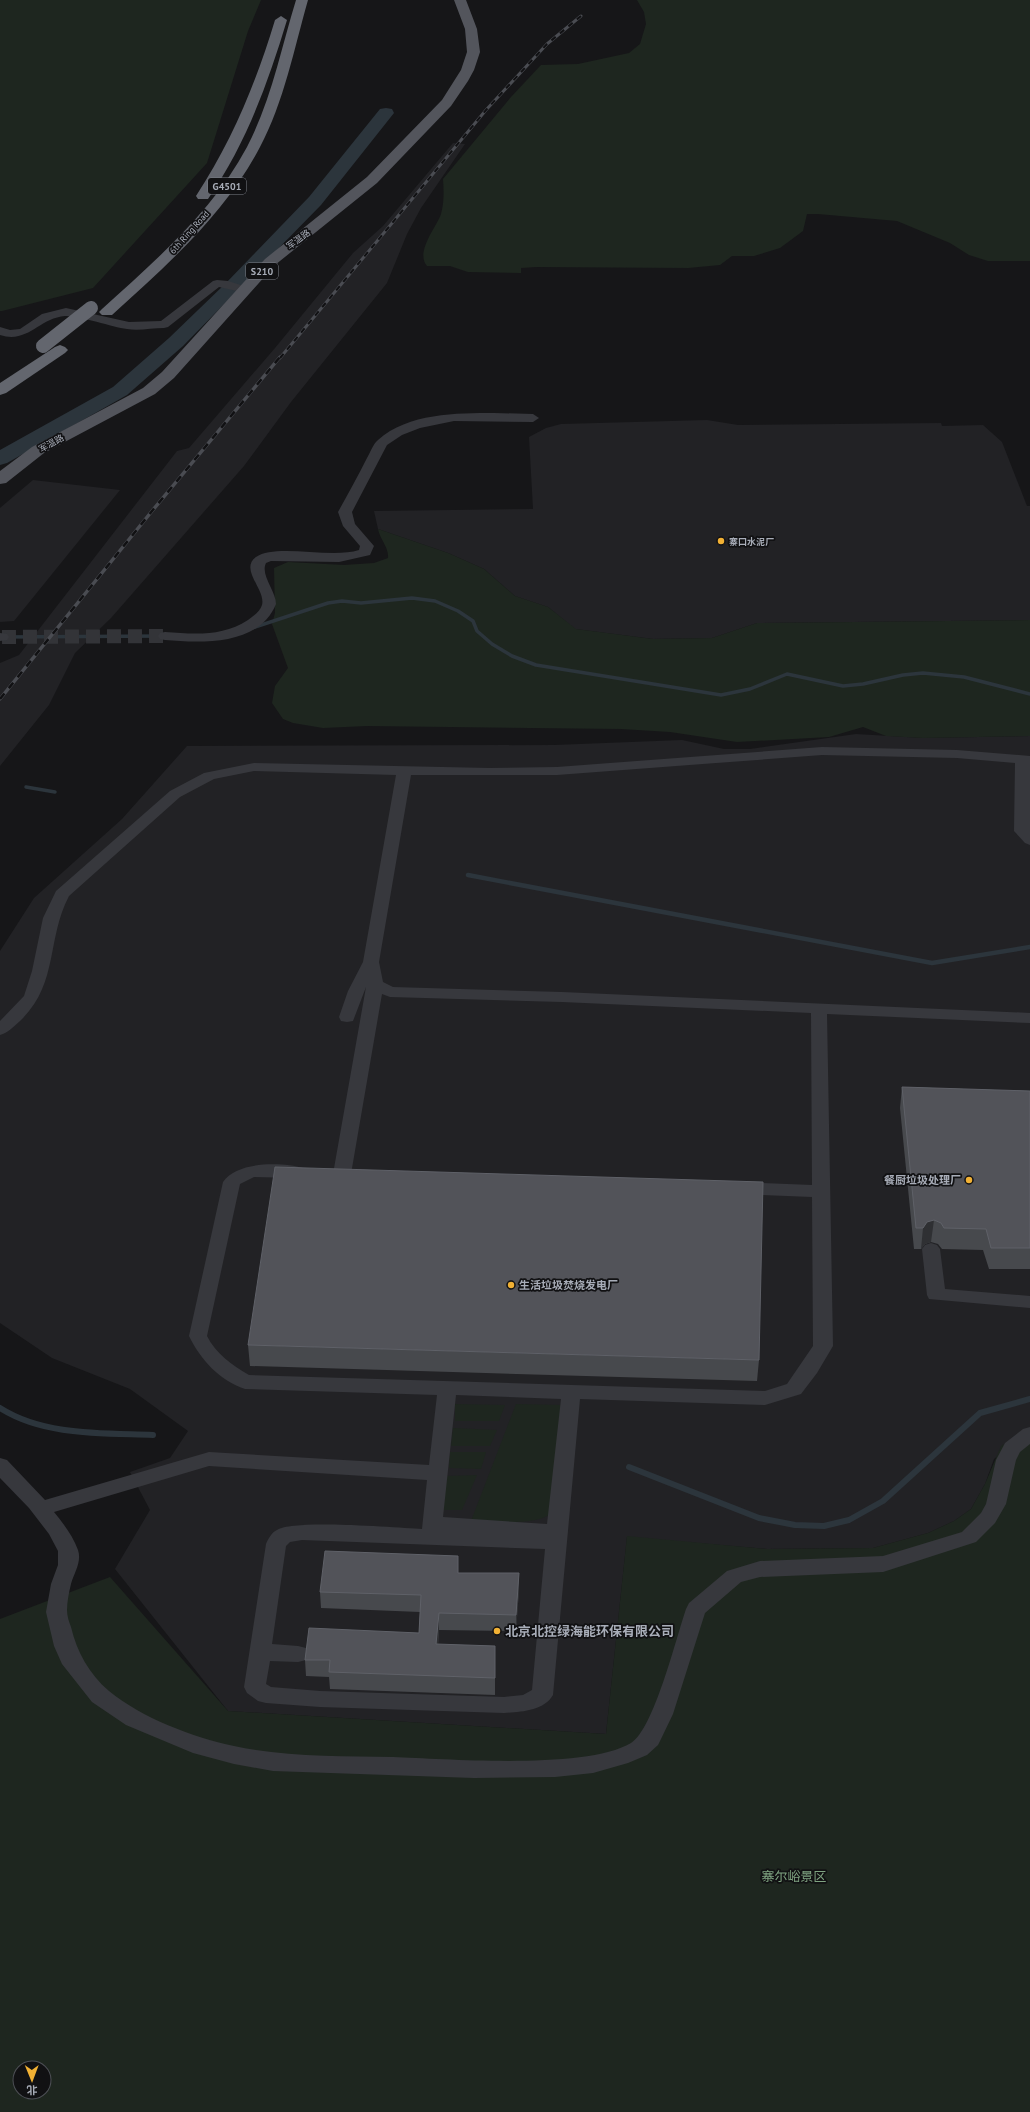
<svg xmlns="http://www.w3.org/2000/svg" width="1030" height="2112" font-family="'PT Sans','Noto Sans SC',sans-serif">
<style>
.built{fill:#222225}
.green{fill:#1e261f;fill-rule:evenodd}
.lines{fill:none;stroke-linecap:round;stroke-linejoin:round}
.stream-far2{stroke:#2c353c;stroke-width:3.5}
.stream-far1{stroke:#2c353c;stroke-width:4.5}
.stream{stroke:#2c353c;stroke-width:6}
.river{fill:#2c353c;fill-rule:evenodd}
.street-tunnel{stroke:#333438;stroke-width:14;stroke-dasharray:14 7;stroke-linecap:butt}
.street{fill:#37383d;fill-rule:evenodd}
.primary{fill:#53555c;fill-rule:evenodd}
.highway{fill:#63666e;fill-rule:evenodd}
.rail-far1-casing{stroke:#4a4c52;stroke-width:3}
.rail-casing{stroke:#4a4c52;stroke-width:3.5}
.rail-far1{stroke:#111113;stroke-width:2;stroke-dasharray:5.5;stroke-linecap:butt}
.rail{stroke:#111113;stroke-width:2.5;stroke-dasharray:7;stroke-linecap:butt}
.highway-bridge{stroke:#63666e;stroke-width:14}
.wall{fill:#47494d}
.shaded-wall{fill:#2f3033}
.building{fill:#525359;stroke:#5f6168}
.poi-dot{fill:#f2b134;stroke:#111113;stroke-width:1.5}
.labels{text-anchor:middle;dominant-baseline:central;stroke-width:3.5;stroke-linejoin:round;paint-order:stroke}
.far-street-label{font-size:9px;fill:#a8adb8;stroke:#111113}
.far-poi-label{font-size:9px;font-weight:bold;fill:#a8adb8;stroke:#111113;text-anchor:start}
.shield{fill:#111113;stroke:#7b7e86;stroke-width:1}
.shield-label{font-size:10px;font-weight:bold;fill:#a8adb8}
.poi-label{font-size:11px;font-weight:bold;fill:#a8adb8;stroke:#111113;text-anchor:end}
.near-poi-label{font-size:13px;font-weight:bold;fill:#a8adb8;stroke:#111113;text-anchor:start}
.near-park-label{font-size:13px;fill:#7fa381;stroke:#111113}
</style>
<rect width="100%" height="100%" fill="#161618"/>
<g class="built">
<polygon points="453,143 465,144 421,208 407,234 387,283 291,402 244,466 111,618 75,653 49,705 0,766 0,663 19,655 177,451 189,448 275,348 353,253 383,226"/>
<polygon points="707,420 738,425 941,423 942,426 983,425 1002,442 1027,506 1030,506 1030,620 757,623 712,638 653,639 575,629 548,607 515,596 484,569 448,553 378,529 374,511 533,509 529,437 546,428 561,424"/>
<polygon points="33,480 120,490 14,621 0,622 0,508"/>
<polygon points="856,734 923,738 1030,736 1030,1429 994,1459 985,1484 971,1509 954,1521 928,1533 873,1548 767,1549 627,1537 606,1734 228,1711 115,1569 150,1510 130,1472 170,1458 188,1431 130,1389 52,1358 0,1323 0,951 34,898 122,819 187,746 554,745 682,740 724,749 750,749"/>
</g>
<g class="green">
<polygon points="0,0 261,0 248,31 207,163 93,288 2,311 0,311"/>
<path d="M637 0H1030V261H988L969 255 950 243 897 221 818 214H807L803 231 780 248 754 256H732L720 265 688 268 536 267 521 268V273L468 272 450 266H427C415 252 436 228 441 214 444 203 444 191 443 179L511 97 541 65 578 64 629 53 640 44 646 24 644 12Z"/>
<path d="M378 529 448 553 484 569 515 596 548 607 576 629 653 639 712 638 757 623 1030 620V736L923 738 886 736 863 727 829 737 737 742 670 732 621 729 367 726 323 728 293 723 283 719 272 703 275 686 288 668 272 624 275 613 274 568 288 562 344 565 374 563 388 558C389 547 380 540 378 529Z"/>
<polygon points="455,1404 505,1405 499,1421 455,1421"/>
<path d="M516 1404 562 1405 554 1512C535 1527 494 1521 471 1521Z"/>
<polygon points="453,1428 497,1430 490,1446 451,1446"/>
<path d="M1030 1429V2112H0V1619L110 1577 228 1711 606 1734 627 1536 767 1549 873 1548 928 1533 954 1521 971 1509 985 1484 1001 1446ZM20 2068H44V2092H20Z"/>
<polygon points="450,1452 486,1452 481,1469 449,1468"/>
<polygon points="477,1475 462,1510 443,1510 447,1476"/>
</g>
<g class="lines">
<g class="stream-far2">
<polyline points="252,628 328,603 342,601 361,603 412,598 435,601 458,611 473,621 477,631 492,644 512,656 536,665 721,695 750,689 787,674 843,686 863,684 903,675 923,673 964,677 1030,694"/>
<polyline points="0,637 164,636"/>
<polyline points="26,787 55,792"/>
</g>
<polyline class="stream-far1" points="468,875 932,963 1030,947"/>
<g class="stream">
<path d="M0 1408C44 1436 102 1433 153 1435"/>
<polyline points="629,1467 759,1518 795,1525 824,1526 849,1520 883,1501 980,1413 1030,1399"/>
</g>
<polygon class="river" points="386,108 392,109 394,113 321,205 183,346 127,395 7,463 0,465 0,450 113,387 169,338 226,283 309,197 380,109"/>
<polyline class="street-tunnel" points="2,637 165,636"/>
<g class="street">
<path d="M217 280 228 281 250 288 252 290 246 293 219 287 168 327 164 328C152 328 139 331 127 329 112 327 78 315 65 316 39 318 28 344 0 335V327L10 330 20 329 42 314 66 308 129 322 161 321 213 281Z"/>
<path d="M494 413 533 414 539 418 533 422 454 421 420 428 402 435 387 445 352 512 355 524 374 546 370 555 339 562 271 561 266 563C260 575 276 591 276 604 259 646 202 643 165 640L160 639 158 636 160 633 165 632C194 634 222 637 248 620 253 616 260 612 262 605 266 590 239 569 256 557 276 543 331 559 359 550L360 546 343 526 338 512C348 494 358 476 367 458 370 453 373 444 378 440 408 413 457 413 494 413Z"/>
<polygon points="0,633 7,634 9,637 7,640 0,641"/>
<path d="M822 747 957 750 1030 756V845L1025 843 1014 831 1015 763 957 758 822 755 557 775H411L379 962 383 982 393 987 562 992 1030 1013V1023L827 1014 833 1346 817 1373 801 1394 765 1405 580 1399 553 1695C544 1711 520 1712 504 1713L320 1707 266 1703 258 1701 247 1693 244 1687 266 1544C268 1539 272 1532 277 1530 295 1519 396 1528 422 1529L427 1480 209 1466 54 1512C63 1523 73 1536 78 1550 82 1562 74 1573 71 1584 69 1592 67 1602 67 1610 67 1616 69 1622 71 1627 77 1652 89 1674 109 1691 142 1718 192 1737 234 1746 286 1757 340 1756 393 1757 448 1759 586 1770 631 1743 654 1729 676 1638 686 1609L689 1603 727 1571 760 1561 883 1556 962 1532 981 1513 986 1504 996 1460 1005 1443 1023 1429 1030 1427V1444L1020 1452 1016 1460 1006 1504 995 1523 976 1542 883 1572 760 1577 741 1582 705 1613 673 1714 661 1739 658 1745 647 1755 628 1763 593 1773 555 1777 474 1778 273 1771 234 1764 193 1753 126 1725 92 1702 62 1664 54 1646 46 1612 51 1584 58 1565V1551L49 1534 29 1508 0 1478V1458L7 1460 45 1500 209 1452 429 1465 437 1395 245 1389C220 1381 200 1359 189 1336L223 1182C237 1161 282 1162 303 1168L306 1172 303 1176 297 1178 254 1177 240 1184 207 1336C216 1354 232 1365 249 1375L765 1391 787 1384 813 1346 812 1197 740 1194 734 1192 731 1188 734 1184 740 1182 812 1185 811 1013 562 1002 390 997 382 994 351 1174 348 1178 342 1180 336 1178 333 1174 366 987 353 1021 347 1022 341 1021 339 1017 348 991 363 962 396 775 254 771 214 779 180 797 69 896C46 940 59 984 20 1021 13 1027 8 1033 0 1035V1021L24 996 32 971 43 918 56 891 170 791 204 773 254 763 489 768 557 767ZM456 1395 561 1399 547 1524 443 1517ZM302 1540 545 1549 532 1690 523 1695 504 1697 320 1691 271 1687 266 1684 270 1661 298 1662 306 1660 309 1654 306 1648 298 1646 272 1644 286 1546 290 1542Z"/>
<polygon points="931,1243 937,1245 940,1249 945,1289 1030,1296 1030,1308 929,1299 927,1295 922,1249 925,1245"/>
</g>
<polygon class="primary" points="454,0 466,0 477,29 480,52 474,70 468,81 451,106 377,183 275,265 174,378 155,394 44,453 6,483 0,484 0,471 32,447 143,388 162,372 265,259 367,177 442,100 461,70 467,52 465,29"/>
<g class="highway">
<path d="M296 0H308C294 49 284 102 260 147 225 214 167 265 112 315H102L99 312 102 309C155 261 213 211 247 147 271 101 281 49 296 0Z"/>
<path d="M281 16 287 20C268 83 246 144 208 199H198L196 196C232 141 256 83 275 20Z"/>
<polygon points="60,345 65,347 68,350 65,353 6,393 0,395 0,383 55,347"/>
</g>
<defs>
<polyline id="rail-far1" points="280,358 486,110 547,44 581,16"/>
<polyline id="rail" points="0,699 152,511 280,357"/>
</defs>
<use href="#rail-far1" class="rail-far1-casing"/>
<use href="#rail" class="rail-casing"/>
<use href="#rail-far1" class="rail-far1"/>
<use href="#rail" class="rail"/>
<polyline class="highway-bridge" points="43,346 91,308"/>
</g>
<g class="wall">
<polygon points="902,1087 1030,1091 1030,1269 989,1269 983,1250 942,1249 938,1244 931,1242 925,1244 921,1249 914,1249 900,1108"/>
<polygon points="248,1345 759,1360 757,1381 250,1366"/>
<polygon points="458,1573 519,1573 519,1590 516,1631 439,1630 438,1645 495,1646 495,1695 330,1689 329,1677 306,1676 305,1660 419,1633 420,1612 321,1608 320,1592"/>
</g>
<g class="shaded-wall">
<polygon points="934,1220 931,1242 925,1244 921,1249 923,1228 927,1222"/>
<polygon points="519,1573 519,1590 516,1631 516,1615"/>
<polygon points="439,1613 439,1630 437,1661 436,1644"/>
</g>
<g class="building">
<polygon points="902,1087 1030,1091 1030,1248 991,1248 986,1229 944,1228 941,1223 934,1220 927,1222 923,1228 916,1228"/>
<polygon points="275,1167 763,1182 759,1360 248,1345"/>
<polygon points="325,1551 458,1556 458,1573 519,1573 516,1615 439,1613 436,1644 495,1646 495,1678 329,1672 330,1660 305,1660 309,1628 419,1633 421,1595 320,1592"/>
</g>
<g class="poi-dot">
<circle cx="721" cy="541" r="4"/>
<circle cx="969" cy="1180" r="4"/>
<circle cx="511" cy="1285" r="4"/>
<circle cx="497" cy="1631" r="4"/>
</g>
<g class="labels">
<g class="far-street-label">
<text transform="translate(189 232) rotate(-48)">6th Ring Road</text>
<text transform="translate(298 239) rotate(-36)">军温路</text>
<text transform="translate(51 443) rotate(-29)">军温路</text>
</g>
<g class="far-poi-label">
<text x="729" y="541">寨口水泥厂</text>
</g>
<g class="shield">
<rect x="208" y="178" width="38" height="16" rx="3"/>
<rect x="246" y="263" width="32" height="16" rx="3"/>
</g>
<g class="shield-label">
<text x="227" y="186">G4501</text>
<text x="262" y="271">S210</text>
</g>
<g class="poi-label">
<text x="961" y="1180">餐厨垃圾处理厂</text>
<text x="519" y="1285" text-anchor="start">生活垃圾焚烧发电厂</text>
</g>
<g class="near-poi-label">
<text x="505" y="1631">北京北控绿海能环保有限公司</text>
</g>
<g class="near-park-label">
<text x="794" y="1876">寨尔峪景区</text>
</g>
</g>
<g transform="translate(32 2080) rotate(179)"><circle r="19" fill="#111113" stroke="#4d4f55"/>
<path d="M0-3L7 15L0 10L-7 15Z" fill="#f2b134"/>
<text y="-6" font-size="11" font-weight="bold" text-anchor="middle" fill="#a8adb8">北</text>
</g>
</svg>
